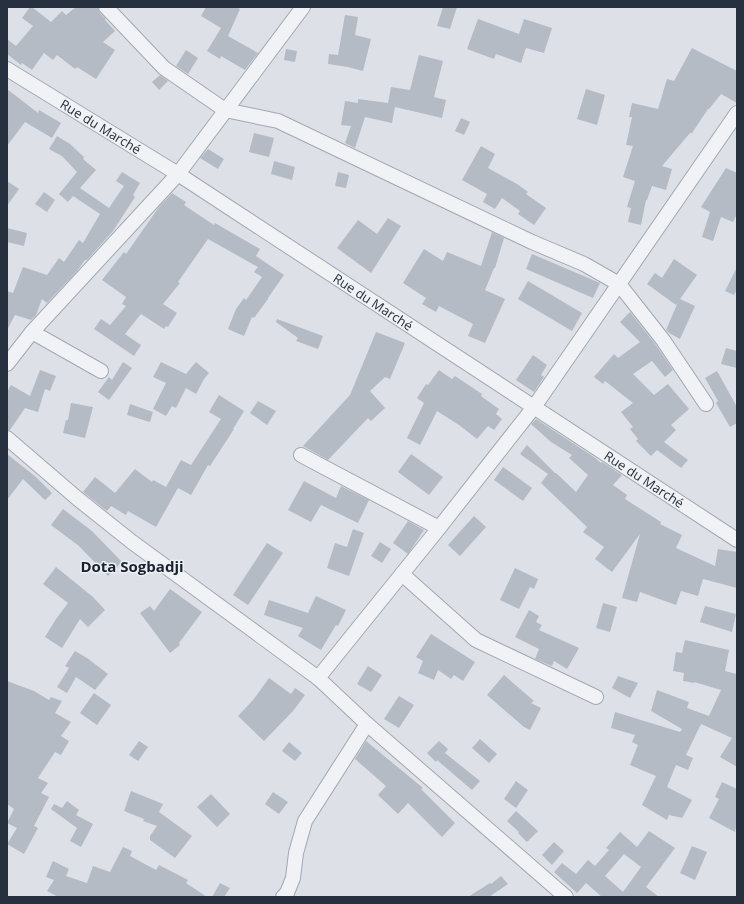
<svg xmlns="http://www.w3.org/2000/svg" width="744" height="904" font-family="'Open Sans',sans-serif">
<style>
.building{fill:#b4bbc4;fill-rule:evenodd}
.lines{fill:none;stroke-linecap:round;stroke-linejoin:round}
.minor-casing{stroke:#a2a8b1;stroke-width:16}
.minor{stroke:#f0f2f5;stroke-width:14}
.labels{text-anchor:middle;dominant-baseline:central;stroke-width:3;stroke-linejoin:round;paint-order:stroke}
.street-label{font-size:13px;fill:#26303e;stroke:#ecf0f5}
.quarter-label{font-size:15px;font-weight:bold;fill:#19212e;stroke:#ecf0f5}
</style>
<rect width="100%" height="100%" fill="#dde1e7"/>
<g class="building">
<polygon points="30,7 32,7 51,22 62,11 66,15 76,7 98,7 100,13 106,19 105,20 115,31 103,42 115,50 96,79 77,67 75,69 57,55 53,60 44,53 32,70 22,63 21,65 7,54 7,39 16,46 33,26 22,18"/>
<polygon points="206,7 236,7 240,9 228,36 258,53 245,70 221,56 220,59 207,51 221,28 201,16"/>
<polygon points="443,7 457,7 450,29 437,26"/>
<polygon points="345,15 358,17 355,35 371,39 363,71 348,67 328,64 329,54 338,55"/>
<polygon points="478,19 519,34 524,19 552,28 544,53 526,48 521,63 496,54 494,59 467,49"/>
<polygon points="692,48 737,71 737,103 721,94 709,109 708,109 692,133 690,133 662,166 672,169 666,190 652,186 647,200 646,200 641,225 628,222 631,208 627,207 635,181 623,177 633,146 626,145 632,117 629,117 632,103 658,109 667,79 674,81"/>
<polygon points="286,49 297,51 295,62 284,60"/>
<polygon points="186,50 198,58 188,74 176,66"/>
<polygon points="419,55 443,61 434,97 446,100 442,118 395,107 392,123 365,117 355,148 345,143 351,126 341,125 345,101 358,103 358,99 388,103 391,87 410,90"/>
<polygon points="160,75 168,81 159,90 152,82"/>
<polygon points="7,89 38,113 39,110 61,123 52,138 25,122 7,146"/>
<polygon points="586,89 605,95 597,125 577,119"/>
<polygon points="461,118 470,122 464,135 455,131"/>
<polygon points="254,133 274,138 269,157 249,152"/>
<polygon points="57,136 70,144 84,157 83,159 96,170 80,188 109,208 124,186 116,181 122,172 140,183 133,195 135,197 113,231 87,260 85,260 77,271 47,303 42,299 36,315 31,320 15,315 7,330 7,291 13,293 23,267 47,275 59,258 64,262 79,240 83,243 100,214 73,196 68,202 59,194 77,172 62,156 49,149"/>
<polygon points="481,146 495,154 488,168 517,184 528,192 526,194 546,208 534,225 518,214 520,211 502,198 495,209 483,202 487,194 462,180"/>
<polygon points="208,149 224,159 218,169 200,158"/>
<polygon points="274,161 295,167 292,180 271,174"/>
<polygon points="726,168 737,173 737,214 733,222 721,217 713,241 702,237 710,212 701,207"/>
<polygon points="338,172 349,175 346,188 335,186"/>
<polygon points="7,181 19,189 7,206"/>
<polygon points="44,192 55,200 47,212 35,204"/>
<polygon points="172,193 186,202 184,205 214,225 215,223 260,249 256,256 284,275 268,298 268,299 254,318 252,317 244,336 228,329 236,309 244,298 246,300 262,277 254,272 258,267 208,239 178,282 180,283 163,304 177,313 168,327 166,326 164,329 141,314 125,334 141,345 134,356 94,329 101,319 110,325 126,306 122,304 126,297 102,280 124,252 126,254 159,207"/>
<polygon points="388,218 401,226 371,273 337,248 358,220 377,234"/>
<polygon points="7,228 27,233 24,246 7,242"/>
<polygon points="492,232 504,238 495,268 494,268 485,290 505,299 485,343 468,336 473,324 439,306 436,312 422,304 426,298 403,283 424,249 443,261 447,252 481,266"/>
<polygon points="532,254 600,283 593,298 526,269"/>
<polygon points="674,259 697,275 680,299 695,306 680,339 669,333 666,330 678,302 676,305 647,284 655,273 662,278"/>
<polygon points="737,267 737,289 734,295 725,291"/>
<polygon points="528,281 582,313 572,331 518,299"/>
<polygon points="630,312 656,345 673,370 665,377 652,361 633,374 654,395 668,384 689,409 671,425 676,430 664,442 688,460 681,468 657,450 651,456 636,441 638,439 630,429 633,427 621,412 633,403 605,381 603,384 594,377 614,354 618,358 640,342 620,322"/>
<polygon points="277,319 323,336 318,349 296,341 298,338 276,322"/>
<polygon points="376,332 405,343 390,379 385,377 370,391 385,408 371,421 368,418 328,460 303,446 350,395"/>
<polygon points="726,348 737,351 737,368 721,364"/>
<polygon points="533,355 547,365 541,375 544,377 534,392 516,380"/>
<polygon points="123,362 132,368 109,400 98,392 109,377 112,380"/>
<polygon points="161,362 186,374 196,362 209,373 204,379 196,394 186,388 176,408 172,406 166,416 153,409 166,383 153,377"/>
<polygon points="40,370 56,376 50,391 45,389 38,412 25,408 10,430 7,430 7,392 11,385 30,396"/>
<polygon points="439,370 452,379 455,376 482,394 481,396 499,409 496,414 502,419 494,430 488,426 477,439 459,425 437,411 420,445 407,438 424,403 417,398 426,384 428,385"/>
<polygon points="717,371 737,407 737,423 730,427 716,403 718,401 705,378"/>
<polygon points="219,395 244,411 233,429 234,429 210,466 208,465 191,495 178,488 156,527 128,511 126,515 111,506 107,511 83,492 95,477 115,493 135,469 152,482 153,480 166,487 181,460 191,465 221,419 209,412"/>
<polygon points="258,401 276,411 267,425 250,413"/>
<polygon points="71,403 93,407 85,438 63,433 66,420 68,420"/>
<polygon points="130,404 153,412 150,422 127,415"/>
<polygon points="536,419 594,457 601,463 602,462 622,475 613,485 627,495 625,499 661,522 660,524 682,535 676,548 715,566 718,549 737,552 737,588 703,579 698,596 681,591 676,605 640,592 637,602 622,598 640,534 612,572 595,559 604,547 583,532 587,527 541,483 548,474 520,454 527,445 555,473 556,473 576,492 588,475 569,458 572,455 551,442 531,424"/>
<polygon points="7,454 36,477 52,493 45,500 23,479 7,500"/>
<polygon points="411,454 443,477 429,495 398,472"/>
<polygon points="503,467 532,488 523,501 494,480"/>
<polygon points="304,481 336,498 341,486 369,500 358,523 321,505 311,522 288,510"/>
<polygon points="63,509 92,531 122,562 108,576 79,546 51,525"/>
<polygon points="474,516 486,527 460,556 448,545"/>
<polygon points="408,521 424,530 408,554 393,543"/>
<polygon points="353,529 364,533 349,576 327,568 335,543 347,547"/>
<polygon points="380,542 391,549 382,563 371,556"/>
<polygon points="267,543 283,553 248,605 233,595"/>
<polygon points="56,567 93,597 105,610 88,627 80,619 62,648 45,637 56,619 68,603 43,584"/>
<polygon points="515,568 538,579 534,589 530,587 519,609 500,600"/>
<polygon points="170,589 202,612 179,643 180,645 170,653 140,613 150,606 154,611"/>
<polygon points="316,596 346,610 338,626 336,625 321,650 298,636 303,628 264,615 269,600 308,613"/>
<polygon points="603,603 617,607 610,632 596,628"/>
<polygon points="705,606 736,614 732,632 700,622"/>
<polygon points="529,610 539,616 536,622 542,625 539,630 579,648 567,669 554,661 552,666 535,659 539,649 515,637"/>
<polygon points="431,634 475,662 463,681 454,675 451,679 438,670 434,680 418,673 423,661 416,657"/>
<polygon points="685,640 729,650 725,671 737,674 737,767 720,757 732,738 701,724 686,755 693,758 688,770 676,765 667,787 692,800 682,818 669,815 667,820 642,805 656,776 630,765 638,745 632,742 635,735 611,728 615,712 680,732 682,729 651,711 657,690 689,702 687,708 709,716 721,690 694,682 694,683 683,681 684,673 673,671 676,652 682,653"/>
<polygon points="75,651 87,658 108,674 95,690 76,677 67,693 57,687 69,668 65,666"/>
<polygon points="368,666 382,675 371,692 357,684"/>
<polygon points="504,675 534,701 531,703 541,708 530,730 524,727 487,695"/>
<polygon points="618,676 638,683 630,698 612,688"/>
<polygon points="269,678 291,694 295,688 305,695 293,711 264,741 238,716 253,700"/>
<polygon points="7,681 34,691 49,700 51,697 62,701 55,713 71,722 61,736 69,741 61,755 55,752 38,778 48,783 41,793 49,797 34,826 38,828 24,854 7,844 17,828 7,823 14,809 7,804"/>
<polygon points="94,693 111,705 97,725 80,713"/>
<polygon points="399,696 414,705 399,728 384,719"/>
<polygon points="480,739 497,754 489,763 472,748"/>
<polygon points="139,741 148,747 138,761 129,755"/>
<polygon points="366,741 423,788 421,789 455,823 442,837 408,803 398,814 378,795 386,786 355,759"/>
<polygon points="439,741 448,749 445,753 480,781 472,790 437,760 436,762 427,753"/>
<polygon points="289,742 302,753 295,761 282,751"/>
<polygon points="516,781 528,790 516,808 504,799"/>
<polygon points="722,782 737,789 737,822 735,832 709,818 719,799 715,797"/>
<polygon points="131,791 163,804 159,812 192,836 175,858 150,840 150,836 157,826 143,821 144,819 124,811"/>
<polygon points="273,792 288,802 279,814 265,804"/>
<polygon points="211,794 230,814 217,827 197,807"/>
<polygon points="67,801 79,810 76,815 93,824 81,847 70,841 77,828 51,809 54,804 62,808"/>
<polygon points="516,811 538,831 527,842 518,833 519,832 507,821"/>
<path d="M649 831 675 848 646 887 659 897H602L586 883 577 893 554 872 562 863 576 874 588 860 595 866 609 850 606 848 620 832 637 847ZM624 854 641 867 623 892 605 876Z"/>
<polygon points="554,842 564,851 552,865 542,855"/>
<polygon points="692,846 707,852 695,880 680,873"/>
<polygon points="123,847 132,851 130,856 156,870 159,865 188,880 186,883 207,897 58,897 47,891 54,880 46,877 53,861 69,869 66,876 87,883 93,866 110,872"/>
<polygon points="501,876 508,884 489,897 468,897 490,883 491,884"/>
<polygon points="220,883 230,888 224,897 212,897"/>
</g>
<g class="lines">
<defs>
<g id="minor">
<polyline points="106,7 164,68 225,110 278,121 532,242 584,264 619,284 663,340 706,404"/>
<path id="s1" d="M7 69 178 174 737 540"/>
<polyline points="32,332 101,371"/>
<polyline points="7,364 32,332 178,174 303,7"/>
<polyline points="7,438 78,499 132,542 318,678 367,724 566,897"/>
<polyline points="301,455 439,528"/>
<polyline points="402,574 476,640 596,697"/>
<polyline points="318,678 439,528 534,407 737,113"/>
<polyline points="283,897 287,893 293,878 296,853 305,821 367,724"/>
</g>
</defs>
<use href="#minor" class="minor-casing"/>
<use href="#minor" class="minor"/>
</g>
<g class="labels">
<g class="street-label">
<text stroke="none"><textPath href="#s1" startOffset="110">Rue du Marché</textPath></text>
<text stroke="none"><textPath href="#s1" startOffset="434">Rue du Marché</textPath></text>
<text stroke="none"><textPath href="#s1" startOffset="758">Rue du Marché</textPath></text>
</g>
<g class="quarter-label">
<text x="132" y="566">Dota Sogbadji</text>
</g>
</g>
<rect width="744" height="904" fill="none" stroke="#26303e" stroke-width="16"/>
</svg>
